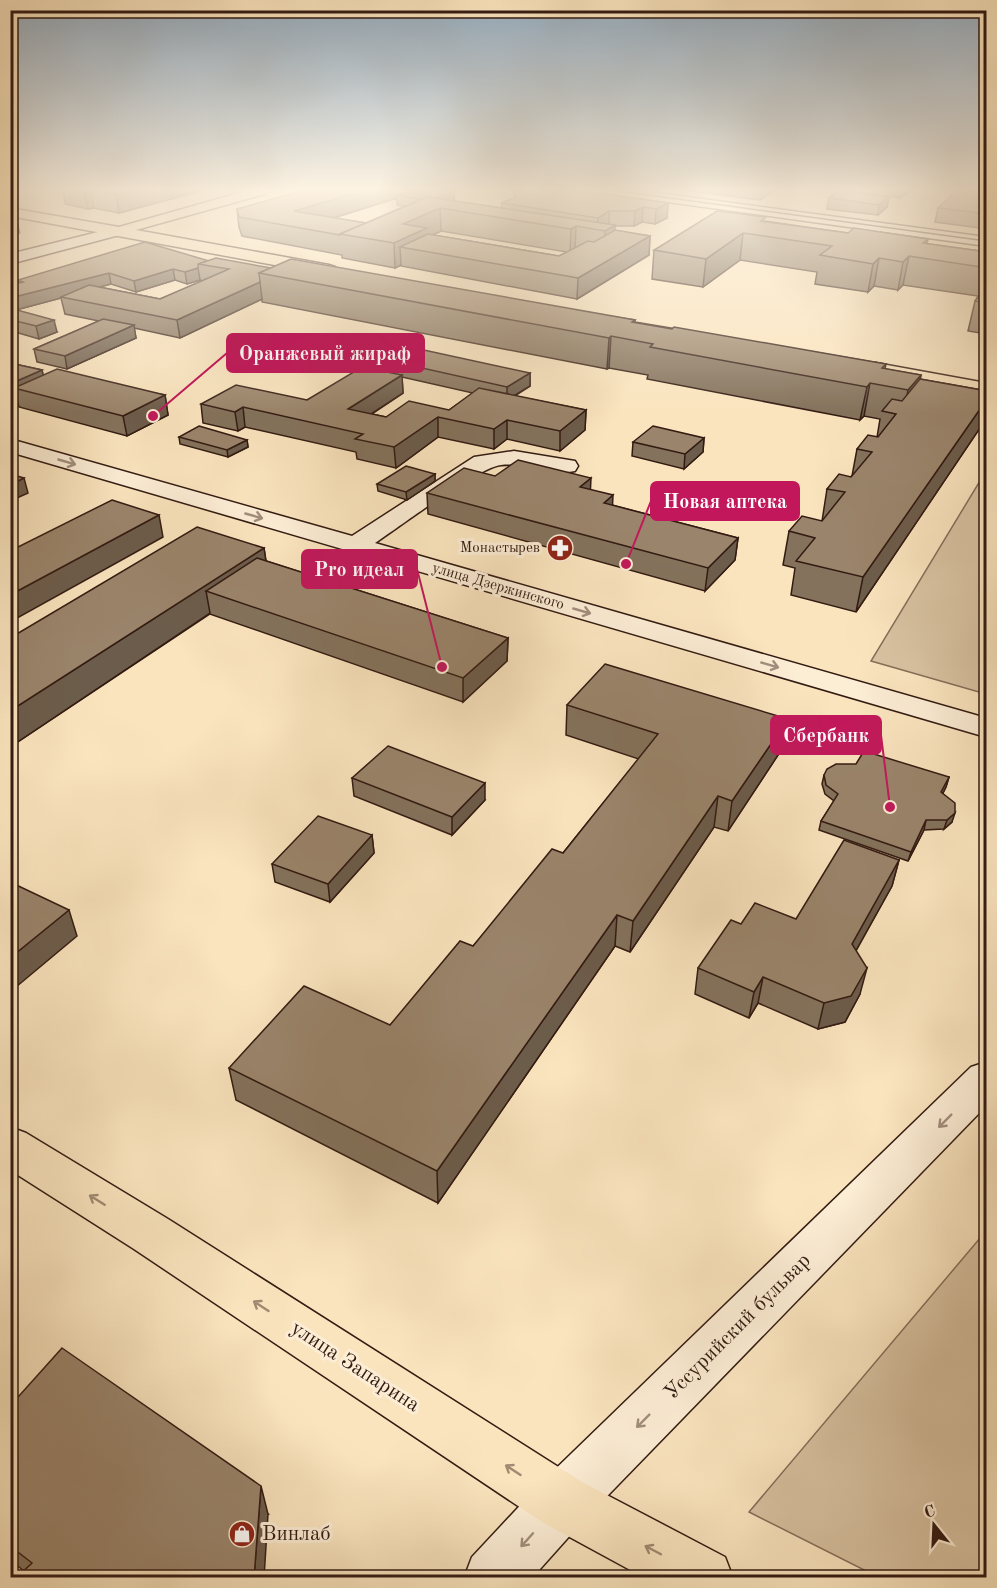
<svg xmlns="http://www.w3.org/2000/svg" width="997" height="1588" font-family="'Old Standard TT',serif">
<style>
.green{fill:#d8c2a1;stroke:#866e5a;stroke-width:1.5}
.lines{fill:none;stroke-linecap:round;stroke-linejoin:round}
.secondary-casing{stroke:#331b12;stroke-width:3}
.primary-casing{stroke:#331b12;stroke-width:3}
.secondary{fill:#fcedd5;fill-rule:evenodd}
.primary{fill:#fae4be;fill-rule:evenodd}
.tram{stroke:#331b12;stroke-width:1.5}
.wall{fill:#84725c;stroke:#331b12;stroke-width:1.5;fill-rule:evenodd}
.shaded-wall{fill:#6c5c4b;stroke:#331b12;stroke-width:1.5}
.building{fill:#9a846b;stroke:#331b12;stroke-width:1.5}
.oneway{stroke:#a28e7d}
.oneway2{stroke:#a08a71}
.labels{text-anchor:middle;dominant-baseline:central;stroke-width:6;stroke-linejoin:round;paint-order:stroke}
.far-poi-label{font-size:15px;fill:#331b12;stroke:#fcedd5;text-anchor:end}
.far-street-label{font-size:15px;fill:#331b12;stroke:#fcedd5}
.near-street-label{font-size:21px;fill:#331b12;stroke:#fcedd5}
.near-poi-label{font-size:21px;fill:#331b12;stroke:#fcedd5;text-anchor:start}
.leader{fill:none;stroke:#c2185b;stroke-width:2}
.callout-dot{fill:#c2185b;stroke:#fcedd5;stroke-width:2}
.callout{fill:#c2185b;stroke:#c2185b;stroke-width:2}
.callout-label{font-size:20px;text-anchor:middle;font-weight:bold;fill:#fff}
</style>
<rect width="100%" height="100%" fill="#fae4be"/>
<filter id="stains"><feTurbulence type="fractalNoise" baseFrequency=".00333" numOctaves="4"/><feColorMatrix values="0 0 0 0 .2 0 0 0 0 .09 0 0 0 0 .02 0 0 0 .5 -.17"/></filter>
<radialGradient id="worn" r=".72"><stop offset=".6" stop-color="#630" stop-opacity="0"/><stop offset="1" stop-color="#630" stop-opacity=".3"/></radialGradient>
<g class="green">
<polygon points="986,471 986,694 871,661"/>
<polygon points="986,1231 986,1577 878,1577 749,1512"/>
</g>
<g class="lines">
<defs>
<g id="secondary">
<polygon points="611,191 643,191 986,237 986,246 617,195"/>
<polygon points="118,227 125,231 123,234 10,264 10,254"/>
<path d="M10 439 352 536 474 457 514 451 575 461 578 466 575 471C554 476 525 462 501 465 479 467 399 527 375 543L986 718V737L10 452Z"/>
<polygon points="986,1062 986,1106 582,1522 532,1578 464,1578 472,1557 542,1482 971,1067"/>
</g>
<g id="primary">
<polygon points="246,191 267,191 265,194 136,230 329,265 335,267 337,270 335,273 329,275 10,216 10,208 119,227"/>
<polygon points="876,363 986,383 986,395 869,373 866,369 869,365"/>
<polygon points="10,1127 26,1133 168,1219 582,1482 725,1557 733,1578 645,1578 542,1522 134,1249 10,1170"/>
</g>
</defs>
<use href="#secondary" class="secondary-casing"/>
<use href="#primary" class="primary-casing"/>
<use href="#secondary" class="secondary"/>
<use href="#primary" class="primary"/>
<polyline class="tram" points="618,191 986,241"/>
</g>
<g class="wall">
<polygon points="63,191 200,191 119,213 94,208 88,209 65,204"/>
<path d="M454 191V201L502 208V203L514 198V193L668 203 667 218 655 224 642 222 634 226H615L614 231 650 236 649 255 577 299 401 266V265L395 268 342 258V255L242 236 239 227 237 209 399 194ZM397 198V205L405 206 366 223 334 218ZM441 231 567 252 559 256 433 235Z"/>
<polygon points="689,191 774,191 760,200"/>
<polygon points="839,191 887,207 878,215 827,209 829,198"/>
<polygon points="853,191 911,191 900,198"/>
<polygon points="987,191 987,229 935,222 938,208"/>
<polygon points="765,221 848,233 928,239 927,244 987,252 987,334 968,331 975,301 978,296 903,285 898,290 874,286 868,292 815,284 817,272 740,260 703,287 652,279 654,250"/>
<path d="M209 261 271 268 635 320V322L886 364 885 369 921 375 920 379 987 391V411L984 422 856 612 791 595 795 568 783 565 789 531 822 521 827 489 852 476 857 449 877 437 880 419 864 416 860 420 647 379 648 375 609 368 607 369 262 302V299L180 338 134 328 136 338 67 369 37 362 34 349 99 321 65 314 61 298 12 311 57 332 39 339 15 332 10 334V285L19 283 18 280ZM175 280 187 284 200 280 203 281 160 299 99 287 111 284 136 292Z"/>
<path d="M386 360 530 373V386L515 396 586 410 585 430 560 451 507 439 494 449 438 437 396 468 357 459 356 452 245 427 238 431 203 423 201 404 307 400 387 372ZM402 377 473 393 449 410 386 417 372 414 403 393Z"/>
<polygon points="10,363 42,370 43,375 165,395 168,415 127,436 19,407 16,397 10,399"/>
<polygon points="179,437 247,440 248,447 228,457 180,444"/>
<polygon points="704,438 703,452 684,469 632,456 633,442"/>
<polygon points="435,474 435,481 407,500 378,491 377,484"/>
<polygon points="495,476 590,489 612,505 738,538 735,560 705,591 428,514 427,493"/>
<polygon points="264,548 266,561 508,638 507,661 463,702 210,614 10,747 10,638"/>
<polygon points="567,705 788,719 782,749 728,831 714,827 630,952 615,946 438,1203 236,1100 229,1068 390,1025 473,946 563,853 639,759 566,735"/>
<polygon points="824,775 949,777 946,787 943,793 952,822 944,829 924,830 908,861 819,830 821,821 834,801 825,794 822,784"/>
<polygon points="352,778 485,800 452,835 354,796"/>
<polygon points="372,835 374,853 330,902 275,882 272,864"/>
<polygon points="899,860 892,886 856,951 860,994 845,1022 818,1029 758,1003 749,1018 695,994 698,968 796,919"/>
<polygon points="10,1406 268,1514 24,1571 10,1560"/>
</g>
<g class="shaded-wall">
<polygon points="88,191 91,191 94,208 88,209 84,192"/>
<polygon points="134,191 200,191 119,213 116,195"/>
<polygon points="363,191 398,191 399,195 397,195 397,198 301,228 294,211"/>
<polygon points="454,191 454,201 428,200"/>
<polygon points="762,191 774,191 760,200"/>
<polygon points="902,191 911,191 900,198"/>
<polygon points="889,197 887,207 878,215 879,205"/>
<polygon points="668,203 667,218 655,224 656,209"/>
<polygon points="643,207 642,222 634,226 635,211"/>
<polygon points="440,208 441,231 428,237 400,247 401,265 395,268 394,243 403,224"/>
<polygon points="609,211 609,226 597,229 598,218"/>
<polygon points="15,214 20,233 10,235 10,215"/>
<polygon points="615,225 613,249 604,255 605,231"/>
<polygon points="576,226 575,250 570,252 571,229"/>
<polygon points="743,233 740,260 703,287 706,259"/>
<polygon points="650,236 649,255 577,299 578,278"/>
<polygon points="909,256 903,285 898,290 903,262"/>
<polygon points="879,258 874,286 868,292 873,264"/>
<polygon points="198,268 200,280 187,284 185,272"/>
<polygon points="173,269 175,280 136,292 134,281"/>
<polygon points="109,273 111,284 63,297 61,297 61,298 12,311 12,312 10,312 10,298"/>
<polygon points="260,282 262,299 180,338 177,320"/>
<polygon points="12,320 15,332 10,334 10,321"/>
<polygon points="54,320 57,332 39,339 36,326"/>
<polygon points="134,325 136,338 67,369 65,356"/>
<polygon points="611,336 609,368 607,369 609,338"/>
<polygon points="42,370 45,384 14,388 16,397 10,399 10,384"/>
<polygon points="530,373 530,386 507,400 507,387"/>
<polygon points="402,375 403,393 350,428 348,409"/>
<polygon points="921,375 914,408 901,424 908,390"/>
<polygon points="870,383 864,416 860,420 867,387"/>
<polygon points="165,395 168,415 127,436 123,416"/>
<polygon points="987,399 987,411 984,422 856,612 863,577"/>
<polygon points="243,407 245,427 238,431 235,412"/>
<polygon points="586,410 585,430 560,451 560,431"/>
<polygon points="438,417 438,437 396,468 394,447"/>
<polygon points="507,420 507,439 494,449 494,429"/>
<polygon points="704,438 703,452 684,469 685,454"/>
<polygon points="247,440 248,447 228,457 227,450"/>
<polygon points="435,474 435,481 407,500 406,492"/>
<polygon points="24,478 28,493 10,501 10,485"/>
<polygon points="591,478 590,499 580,487"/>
<polygon points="613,495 612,516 604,503"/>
<polygon points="159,515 163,537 10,622 10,595"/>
<polygon points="738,538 735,560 705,591 708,568"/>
<polygon points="264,548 268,575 206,591 210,613 10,747 10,711"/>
<polygon points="508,638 507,661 463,702 463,678"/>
<polygon points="788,719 782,749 728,831 732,801"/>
<polygon points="949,777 946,787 939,801 941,792"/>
<polygon points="485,783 485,800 452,835 452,817"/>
<polygon points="718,796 714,827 630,952 633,921"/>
<polygon points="955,813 952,822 944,829 947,820"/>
<polygon points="926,820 924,830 908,861 911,852"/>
<polygon points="372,835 374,853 330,902 328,884"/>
<polygon points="899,860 892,886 845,970 852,944"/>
<polygon points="69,910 77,936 10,992 10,958"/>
<polygon points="617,915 615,946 438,1203 437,1171"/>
<polygon points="867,968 860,994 845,1022 818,1029 824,1003"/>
<polygon points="763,977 758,1003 749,1018 754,992"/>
<polygon points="261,1486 268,1514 264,1578 254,1578"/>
</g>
<g class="building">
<polygon points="94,191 134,191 116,195"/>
<polygon points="301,191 363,191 294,211 366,223 340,234 340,235 239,217 237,209"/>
<polygon points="409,191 454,191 435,198 428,197 422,199 397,195"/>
<polygon points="515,191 585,191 668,203 656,209 643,207 635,211 609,211 598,218 502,203 516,197 514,193"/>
<polygon points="839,191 889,197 879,205 829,198"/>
<polygon points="957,191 987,191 987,214 938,208"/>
<polygon points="428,197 615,225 605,231 576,226 571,229 440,208 403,224 427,228 394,243 340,234"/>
<polygon points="717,211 766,217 761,221 848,233 854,228 928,239 923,243 987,252 987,268 909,256 903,262 879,258 873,264 820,255 832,246 743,233 706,259 654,250"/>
<polygon points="615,230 650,236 578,278 400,247 428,234 559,256 588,241 594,242"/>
<polygon points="145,242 209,261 198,264 198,268 185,272 173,269 134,281 109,273 10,298 10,285 23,282 18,280"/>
<polygon points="216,258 271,268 259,273 260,282 177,320 61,297 89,285 160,299 229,269 198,264"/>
<polygon points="291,259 635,320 632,322 672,329 674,327 886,364 882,368 921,375 908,390 870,383 867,387 650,347 653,344 611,336 609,338 259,273"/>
<polygon points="987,287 987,303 975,301"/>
<polygon points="17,310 54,320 36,326 12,320 10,321 10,312"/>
<polygon points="103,319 134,325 65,356 34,349"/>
<polygon points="410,347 530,373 507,387 386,360"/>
<polygon points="10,363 42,370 10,384"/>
<polygon points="362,367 402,375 348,409 386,417 409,401 449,410 479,388 586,410 560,431 507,420 494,429 438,417 394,447 355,439 363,434 243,407 235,412 201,404 236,385 307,400"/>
<polygon points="57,369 165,395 123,416 14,388"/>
<polygon points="920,379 987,391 987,399 863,577 796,561 815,538 789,531 802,516 822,521 845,492 827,489 839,474 851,477 872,452 857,449 868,435 878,437 896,414 882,411 892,399 902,401"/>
<polygon points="199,426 247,440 227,450 179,437"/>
<polygon points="653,426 704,438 685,454 633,442"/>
<polygon points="518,460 591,478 580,487 613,495 604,503 738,538 708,568 427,493 464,468 495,476"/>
<polygon points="406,466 435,474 406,492 377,484"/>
<polygon points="10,474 24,478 10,485"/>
<polygon points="112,500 159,515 10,595 10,551"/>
<polygon points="197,527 264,548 10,711 10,638"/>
<polygon points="257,558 508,638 463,678 206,591"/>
<polygon points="605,664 788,719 732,801 718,796 633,921 617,915 437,1171 229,1068 304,986 390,1025 460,941 473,946 552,849 563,853 658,734 567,705"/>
<polygon points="388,746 485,783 452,817 352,778"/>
<polygon points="864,751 949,777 941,792 955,803 955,813 947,820 926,820 911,852 821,821 838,794 826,785 824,775 827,769 836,764 856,764"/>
<polygon points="318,816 372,835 328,884 272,864"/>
<polygon points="844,840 899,860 852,944 867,968 851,996 824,1003 763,977 754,992 698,968 731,920 741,924 755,903 796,919"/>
<polygon points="10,882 69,910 10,958"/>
<polygon points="62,1348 261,1486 254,1578 16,1578 32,1563 10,1546 10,1406"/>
</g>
<defs><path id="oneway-shaft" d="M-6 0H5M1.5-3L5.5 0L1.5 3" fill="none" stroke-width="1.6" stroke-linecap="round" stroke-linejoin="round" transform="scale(1.5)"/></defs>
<g class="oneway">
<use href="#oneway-shaft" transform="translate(67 462) rotate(16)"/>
<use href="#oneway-shaft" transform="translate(254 516) rotate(16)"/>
<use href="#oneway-shaft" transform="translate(582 611) rotate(16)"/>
<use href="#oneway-shaft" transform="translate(770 665) rotate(16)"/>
<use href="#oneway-shaft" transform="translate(945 1121) rotate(135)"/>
<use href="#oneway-shaft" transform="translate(643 1421) rotate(135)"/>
<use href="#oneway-shaft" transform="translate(527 1540) rotate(132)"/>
</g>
<g class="oneway2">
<use href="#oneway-shaft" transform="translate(97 1200) rotate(-148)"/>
<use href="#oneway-shaft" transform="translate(261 1306) rotate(-147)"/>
<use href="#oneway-shaft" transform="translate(513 1470) rotate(-147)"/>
<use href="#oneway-shaft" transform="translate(653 1550) rotate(-152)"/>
</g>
<linearGradient id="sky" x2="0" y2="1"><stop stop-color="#94acc0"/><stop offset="0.46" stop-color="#fdf3e2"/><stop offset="1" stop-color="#fdf3e2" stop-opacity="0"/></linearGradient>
<rect width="997" height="413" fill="url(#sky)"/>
<defs>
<symbol id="pharmacy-disc" viewBox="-11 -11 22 22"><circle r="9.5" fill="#8f2418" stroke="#fcedd5"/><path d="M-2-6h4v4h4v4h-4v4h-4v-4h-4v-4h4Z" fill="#fff"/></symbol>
<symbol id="shop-disc" viewBox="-11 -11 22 22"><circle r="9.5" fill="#8f2418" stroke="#fcedd5"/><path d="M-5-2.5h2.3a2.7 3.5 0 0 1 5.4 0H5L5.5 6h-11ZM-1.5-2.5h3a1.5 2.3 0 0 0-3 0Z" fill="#fff"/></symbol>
</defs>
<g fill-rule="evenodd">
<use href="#pharmacy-disc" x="545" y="533" width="30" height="30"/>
<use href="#shop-disc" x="227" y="1519" width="30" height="30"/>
</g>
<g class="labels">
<g class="far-poi-label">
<text x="540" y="548">Монастырев</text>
</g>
<g class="far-street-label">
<text transform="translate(498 587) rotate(16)">улица Дзержинского</text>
</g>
<g class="near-street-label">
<text transform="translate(738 1327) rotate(-45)">Уссурийский бульвар</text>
<text transform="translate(355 1367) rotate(33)">улица Запарина</text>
</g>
<g class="near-poi-label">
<text x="262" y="1534">Винлаб</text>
</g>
</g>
<path class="leader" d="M153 416L227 353M626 564L651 501M442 667L417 569M890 807L881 735"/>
<g class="callout-dot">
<circle cx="153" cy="416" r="6"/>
<circle cx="626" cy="564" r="6"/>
<circle cx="442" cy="667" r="6"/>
<circle cx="890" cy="807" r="6"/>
</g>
<g class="callout">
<rect x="227" y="334" width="197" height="38" rx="6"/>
<rect x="651" y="482" width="148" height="38" rx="6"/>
<rect x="302" y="550" width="115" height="38" rx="6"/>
<rect x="771" y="716" width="110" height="38" rx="6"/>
</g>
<g class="callout-label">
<text x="325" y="360">Оранжевый жираф</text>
<text x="725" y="508">Новая аптека</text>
<text x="359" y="576">Pro идеал</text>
<text x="826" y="742">Сбербанк</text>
</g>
<rect width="997" height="1588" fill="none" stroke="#fae4be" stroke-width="36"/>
<rect x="12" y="12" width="973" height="1564" fill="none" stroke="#331b12" stroke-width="3"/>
<rect x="18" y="18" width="961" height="1552" fill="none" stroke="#331b12" stroke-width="1.5"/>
<g transform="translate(934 1525) rotate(342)" stroke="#fcedd5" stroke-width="4.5" paint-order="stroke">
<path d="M0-4.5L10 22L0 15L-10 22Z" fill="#331b12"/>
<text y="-9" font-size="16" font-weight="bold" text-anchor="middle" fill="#331b12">С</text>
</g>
<rect width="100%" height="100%" filter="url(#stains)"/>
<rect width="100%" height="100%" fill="url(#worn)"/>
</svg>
